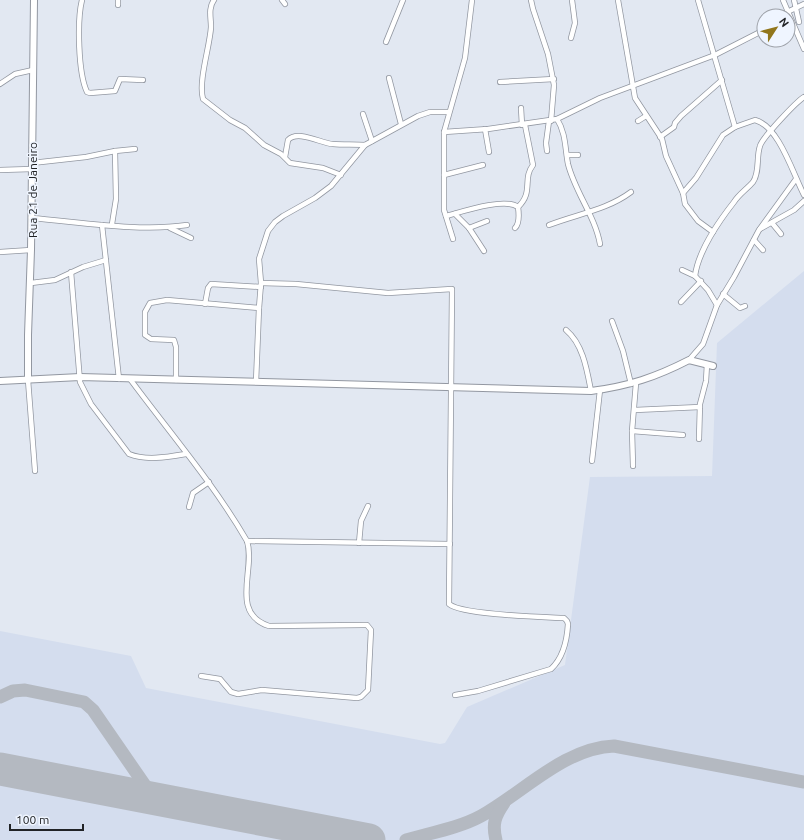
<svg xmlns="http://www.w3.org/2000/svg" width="804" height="840" font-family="Ubuntu,sans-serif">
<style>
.built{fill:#d4ddee}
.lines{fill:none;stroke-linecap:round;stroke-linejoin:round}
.taxiway{stroke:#b4b9c1;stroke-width:13}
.runway{stroke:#b4b9c1;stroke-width:33}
.minor-casing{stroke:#9297a1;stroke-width:6}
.tertiary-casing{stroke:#9297a1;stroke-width:8}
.minor{stroke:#fff;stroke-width:4.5}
.tertiary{stroke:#fff;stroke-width:6}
.labels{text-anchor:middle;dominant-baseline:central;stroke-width:3;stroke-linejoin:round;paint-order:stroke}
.street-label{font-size:12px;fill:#212326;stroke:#eff5ff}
</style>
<rect width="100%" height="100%" fill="#e2e8f2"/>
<polygon class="built" points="804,271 804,840 0,840 0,631 131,656 146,688 440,744 445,743 467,707 565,665 590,477 712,476 717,343"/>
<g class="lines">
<g class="taxiway">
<polyline points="0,697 13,691 25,690 84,702 93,710 153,797"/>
<polyline points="0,766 10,771"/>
<path d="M406 840C430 833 459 828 481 816 524 792 564 748 614 746L804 782"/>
<path d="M496 840C492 824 495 816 504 803"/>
</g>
<polyline class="runway" points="0,769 369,840"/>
<defs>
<g id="minor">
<path d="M82 0C77 20 78 73 87 92L90 93 115 91 120 79 143 80"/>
<path d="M214 0C208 8 211 18 211 27 210 46 198 81 203 99L230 120 245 128 264 145 281 154 290 163 323 168 341 175"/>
<polyline points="282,0 285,4"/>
<polyline points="531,0 533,9 548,54 554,85 551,121"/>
<polyline points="618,0 635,98 662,139 666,156 683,193 685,204 698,221 713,232"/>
<polyline points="698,0 735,127"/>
<polyline points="783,0 804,49"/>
<polyline points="794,0 799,22"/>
<polyline points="118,5 118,0"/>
<polyline points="779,16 804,4"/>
<polyline points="571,38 575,23 572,0"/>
<polyline points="386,42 403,0"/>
<polyline points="389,78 401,124"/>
<polyline points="500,82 554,79"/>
<polyline points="0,84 15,74 33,70"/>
<polyline points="521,108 522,125"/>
<polyline points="363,114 372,141"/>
<path d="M557 119C566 133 565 149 568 164 575 192 595 216 600 244"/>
<polyline points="638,121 646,116"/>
<polyline points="485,129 489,152"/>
<polyline points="444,132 488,129 557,119 600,98 715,55 764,30"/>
<polyline points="660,137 674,127 675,123 681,116 722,80"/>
<polyline points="547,151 546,143 549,121"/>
<polyline points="567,155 578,155"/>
<path d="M285 157 288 140C298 129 322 144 333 144 344 145 354 144 365 145"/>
<polyline points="32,163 86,157 115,151 135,149"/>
<polyline points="0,170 32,169"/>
<polyline points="444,175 483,165"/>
<path d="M683 193 696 178 723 135 735 127 755 120C779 126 793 174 804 195"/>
<path d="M518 207C534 192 522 179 533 165L525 125"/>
<polyline points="455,214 469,228 484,251"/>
<path d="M446 216C461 212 505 197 518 207 519 214 520 223 515 228"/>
<path d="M31 218C81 222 139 232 187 225"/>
<polyline points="772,223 781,234"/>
<polyline points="112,224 116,199 115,151"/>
<polyline points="102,225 119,379"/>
<path d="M549 225C577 214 607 210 631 192"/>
<polyline points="170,228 191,238"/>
<polyline points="469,228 487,221"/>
<polyline points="760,229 794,210 804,201"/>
<polyline points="453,239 444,210 444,132 465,58 472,0"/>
<polyline points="754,240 763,250"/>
<polyline points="0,252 31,250"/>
<polyline points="682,270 695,276"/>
<path d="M71 272 80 382 91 404 129 454C146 461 168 457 186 454"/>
<polyline points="31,283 55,280 83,267 106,260"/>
<path d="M261 283 296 284 388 293 452 289 449 604C462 615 543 617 564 618L567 621 568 624C567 641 563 658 551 669L478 691 455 695"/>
<polyline points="723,294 740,308 745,306"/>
<polyline points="681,302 701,281"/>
<polyline points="205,304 208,288 211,284 261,287"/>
<polyline points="717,305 734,277 759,230 796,179"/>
<polyline points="612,321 623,351 631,384"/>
<path d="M566 330C583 344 587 370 591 391"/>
<path d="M689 360 703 344 717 305 708 290 695 276C698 252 719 221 734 202 739 194 747 189 753 182 760 172 756 157 760 146 762 138 796 102 804 97"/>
<path d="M130 379C170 433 214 484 247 541 256 569 229 613 269 626L363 625H367L371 630 368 690 361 697 357 698 262 690 238 694 231 692 220 679 201 676"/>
<polyline points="28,380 35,471"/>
<polyline points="176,380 176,347 174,340 151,339 145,335 145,312 150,303 167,300 259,308"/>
<polyline points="256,382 259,308 261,283 259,259 268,231 275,222 283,216 315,198 331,186 365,145 418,116 430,112 449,112"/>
<polyline points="635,410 700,407"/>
<polyline points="632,431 683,435"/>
<polyline points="699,439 700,404 706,381 707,364"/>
<polyline points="592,461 600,390"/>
<polyline points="633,466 632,431 636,383"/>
<polyline points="189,507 193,493 209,482"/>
<polyline points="247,541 450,544"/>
<polyline points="359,543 361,521 368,506"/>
</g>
<g id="tertiary">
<polyline points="28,380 28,335 31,250 34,0"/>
<path d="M0 381 80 377 591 391C629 386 656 377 689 360L713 366"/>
</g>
</defs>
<use href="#minor" class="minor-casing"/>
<use href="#tertiary" class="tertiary-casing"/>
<use href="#minor" class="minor"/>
<use href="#tertiary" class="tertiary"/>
</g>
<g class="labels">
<g class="street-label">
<text transform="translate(32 190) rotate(-90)">Rua 21 de Janeiro</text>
</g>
</g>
<g transform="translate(776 28) rotate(54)"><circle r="19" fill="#eff5ff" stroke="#9da1a8"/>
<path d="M0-3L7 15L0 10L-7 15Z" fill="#91761c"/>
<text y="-6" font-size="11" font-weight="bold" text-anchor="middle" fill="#212326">N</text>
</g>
<path d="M10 824v6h73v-6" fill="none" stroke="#212326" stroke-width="2"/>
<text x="16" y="824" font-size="12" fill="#212326" stroke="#eff5ff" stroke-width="3" paint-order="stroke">100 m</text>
</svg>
